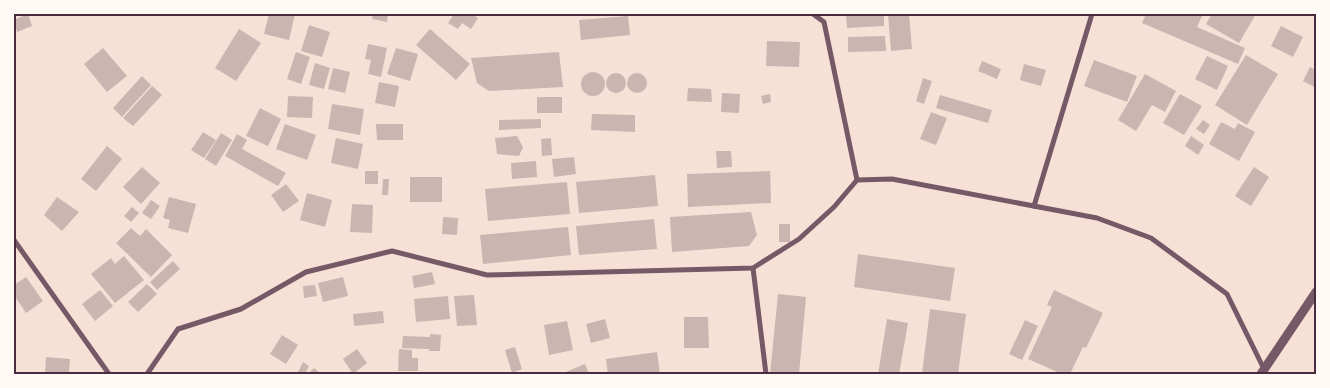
<svg xmlns="http://www.w3.org/2000/svg" width="1330" height="388" font-family="'Roboto Serif',serif">
<style>
.building{fill:#ccb4b1}
.lines{fill:none;stroke-linecap:round;stroke-linejoin:round}
.minor{stroke:#755966;stroke-width:5}
.tertiary{stroke:#755966;stroke-width:9}
.neatline{fill:none;stroke:#4a2c40;stroke-width:2}
</style>
<rect width="100%" height="100%" fill="#f7e1d7"/>
<g class="building">
<polygon points="28,14 32,26 17,32 14,20"/>
<polygon points="269,14 295,14 289,40 264,34"/>
<polygon points="373,14 388,14 387,22 372,19"/>
<polygon points="454,14 471,14 478,18 471,29 462,23 458,29 448,23"/>
<polygon points="846,14 884,14 884,26 847,28"/>
<polygon points="888,14 909,14 912,49 891,51"/>
<polygon points="1146,14 1203,14 1197,27 1245,48 1238,64 1142,23"/>
<polygon points="1212,14 1256,14 1239,43 1206,24"/>
<polygon points="628,16 630,35 581,40 579,20"/>
<polygon points="309,25 330,32 322,57 301,51"/>
<polygon points="1281,26 1303,37 1293,57 1271,46"/>
<polygon points="239,29 261,43 236,81 215,68"/>
<polygon points="430,29 470,64 456,80 416,45"/>
<polygon points="885,36 886,51 848,52 848,37"/>
<polygon points="767,41 800,42 799,67 766,66"/>
<polygon points="368,44 387,48 381,77 368,74 371,60 365,59"/>
<polygon points="103,48 127,76 107,92 84,64"/>
<polygon points="396,48 418,54 410,81 387,74"/>
<polygon points="296,52 310,57 301,84 287,79"/>
<polygon points="559,52 563,87 489,91 477,83 471,58"/>
<polygon points="1246,55 1278,74 1247,125 1215,105"/>
<polygon points="1207,56 1228,66 1217,90 1195,79"/>
<polygon points="1094,60 1137,76 1127,102 1084,86"/>
<polygon points="982,61 1001,69 997,79 978,71"/>
<polygon points="315,63 330,68 324,89 309,85"/>
<polygon points="1024,64 1046,70 1041,86 1020,80"/>
<polygon points="1310,67 1316,70 1316,88 1303,81"/>
<polygon points="333,68 350,72 345,93 328,89"/>
<circle cx="593" cy="84" r="12"/>
<circle cx="637" cy="83" r="10"/>
<circle cx="616" cy="83" r="10"/>
<polygon points="1145,74 1176,91 1165,112 1152,105 1136,131 1118,120"/>
<polygon points="142,76 151,85 122,117 113,108"/>
<polygon points="923,78 932,81 924,104 916,101"/>
<polygon points="379,82 399,86 395,107 375,103"/>
<polygon points="152,86 162,95 133,126 123,118"/>
<polygon points="688,88 711,89 712,102 687,101"/>
<polygon points="722,93 740,94 739,113 721,112"/>
<polygon points="770,94 771,102 763,104 761,96"/>
<polygon points="1180,94 1202,106 1184,135 1163,123"/>
<polygon points="940,95 992,110 988,123 936,108"/>
<polygon points="288,96 313,97 312,118 287,117"/>
<rect x="537" y="97" width="25" height="16"/>
<polygon points="332,104 364,109 360,135 328,129"/>
<polygon points="260,108 281,119 268,146 246,136"/>
<polygon points="931,112 947,118 936,145 920,139"/>
<polygon points="592,114 635,115 635,132 591,130"/>
<polygon points="541,119 541,128 499,130 499,120"/>
<polygon points="1203,120 1210,125 1204,134 1196,129"/>
<polygon points="1221,122 1235,129 1238,123 1255,132 1239,161 1209,144"/>
<polygon points="285,124 316,135 307,160 276,149"/>
<polygon points="376,124 403,124 403,140 377,140"/>
<polygon points="203,132 216,140 204,158 191,150"/>
<polygon points="221,133 232,140 216,166 205,159"/>
<polygon points="237,134 247,140 242,149 286,173 278,186 225,156"/>
<polygon points="517,136 523,147 519,156 497,154 495,138"/>
<polygon points="1191,136 1204,145 1198,155 1185,146"/>
<polygon points="336,138 363,144 358,169 331,163"/>
<polygon points="551,138 552,155 542,156 541,139"/>
<polygon points="107,146 122,159 96,191 81,179"/>
<polygon points="716,151 731,151 732,167 717,168"/>
<polygon points="574,157 576,174 554,177 552,159"/>
<polygon points="536,161 537,177 512,179 511,163"/>
<polygon points="142,167 160,183 141,204 123,187"/>
<polygon points="1254,167 1269,177 1251,206 1235,196"/>
<rect x="365" y="171" width="13" height="13"/>
<polygon points="770,171 771,203 688,207 687,174"/>
<polygon points="655,175 658,206 579,213 576,182"/>
<rect x="410" y="177" width="32" height="25"/>
<polygon points="383,179 389,179 388,195 382,195"/>
<polygon points="567,182 570,214 488,221 485,189"/>
<polygon points="286,184 299,201 283,212 271,195"/>
<polygon points="307,193 332,200 325,227 300,220"/>
<polygon points="57,197 79,212 62,231 44,215"/>
<polygon points="169,197 196,204 188,233 168,228 170,220 163,218"/>
<polygon points="151,200 160,206 151,219 142,213"/>
<polygon points="352,204 373,205 372,233 350,232"/>
<polygon points="132,207 139,213 131,222 124,216"/>
<polygon points="751,212 757,235 749,246 672,252 670,217"/>
<polygon points="443,217 458,218 457,235 442,234"/>
<polygon points="654,219 657,249 579,255 576,226"/>
<rect x="779" y="224" width="11" height="18"/>
<polygon points="568,227 571,255 483,264 480,235"/>
<polygon points="131,228 140,236 146,229 172,255 151,277 116,243"/>
<polygon points="858,254 955,268 950,301 854,287"/>
<polygon points="124,256 144,280 115,303 91,274 111,258 115,264"/>
<polygon points="173,261 180,269 157,290 150,282"/>
<polygon points="432,272 435,284 414,288 412,276"/>
<polygon points="26,277 43,301 26,313 14,295 14,285"/>
<polygon points="343,277 348,296 323,302 318,283"/>
<polygon points="147,284 157,294 138,312 128,302"/>
<polygon points="315,285 317,296 304,298 303,286"/>
<polygon points="100,290 113,306 95,321 82,304"/>
<polygon points="1054,290 1103,313 1086,348 1083,347 1070,374 1062,374 1028,359 1052,307 1047,305"/>
<polygon points="778,294 806,297 799,374 770,374"/>
<polygon points="474,295 477,325 457,326 454,296"/>
<polygon points="448,296 450,319 416,322 414,299"/>
<polygon points="930,309 966,314 958,374 922,374"/>
<polygon points="383,311 384,323 354,326 353,314"/>
<polygon points="684,317 708,317 709,348 684,348"/>
<polygon points="605,319 610,338 591,343 586,324"/>
<polygon points="887,319 908,323 899,374 878,374"/>
<polygon points="1025,320 1038,326 1022,360 1009,354"/>
<polygon points="567,321 573,350 549,355 544,325"/>
<polygon points="430,334 441,335 440,351 429,351 429,349 402,348 403,336 430,337"/>
<polygon points="282,335 298,345 286,364 270,354"/>
<polygon points="515,347 522,369 512,373 505,350"/>
<polygon points="357,349 367,363 353,374 343,359"/>
<polygon points="399,349 412,350 412,358 418,358 418,371 398,371"/>
<polygon points="657,352 660,374 608,374 606,359"/>
<polygon points="46,357 70,359 69,374 45,374"/>
<polygon points="303,362 309,366 305,374 298,372"/>
<polygon points="585,364 589,374 561,374"/>
<polygon points="314,368 321,374 308,374"/>
<rect x="405" y="372" width="30" height="2"/>
</g>
<g class="lines">
<g class="minor">
<polyline points="813,14 824,22 857,180"/>
<polyline points="1034,206 1092,14"/>
<polyline points="14,240 109,374"/>
<polyline points="753,268 766,374"/>
<polyline points="147,374 178,329 241,309 306,272 392,251 487,275 753,268 799,239 834,207 857,180 892,179 1097,218 1151,238 1227,294 1264,369"/>
</g>
<polyline class="tertiary" points="1261,374 1316,292"/>
</g>
<rect width="1330" height="388" fill="none" stroke="#fffaf5" stroke-width="30"/>
<rect x="15" y="15" width="1300" height="358" class="neatline"/>
</svg>
